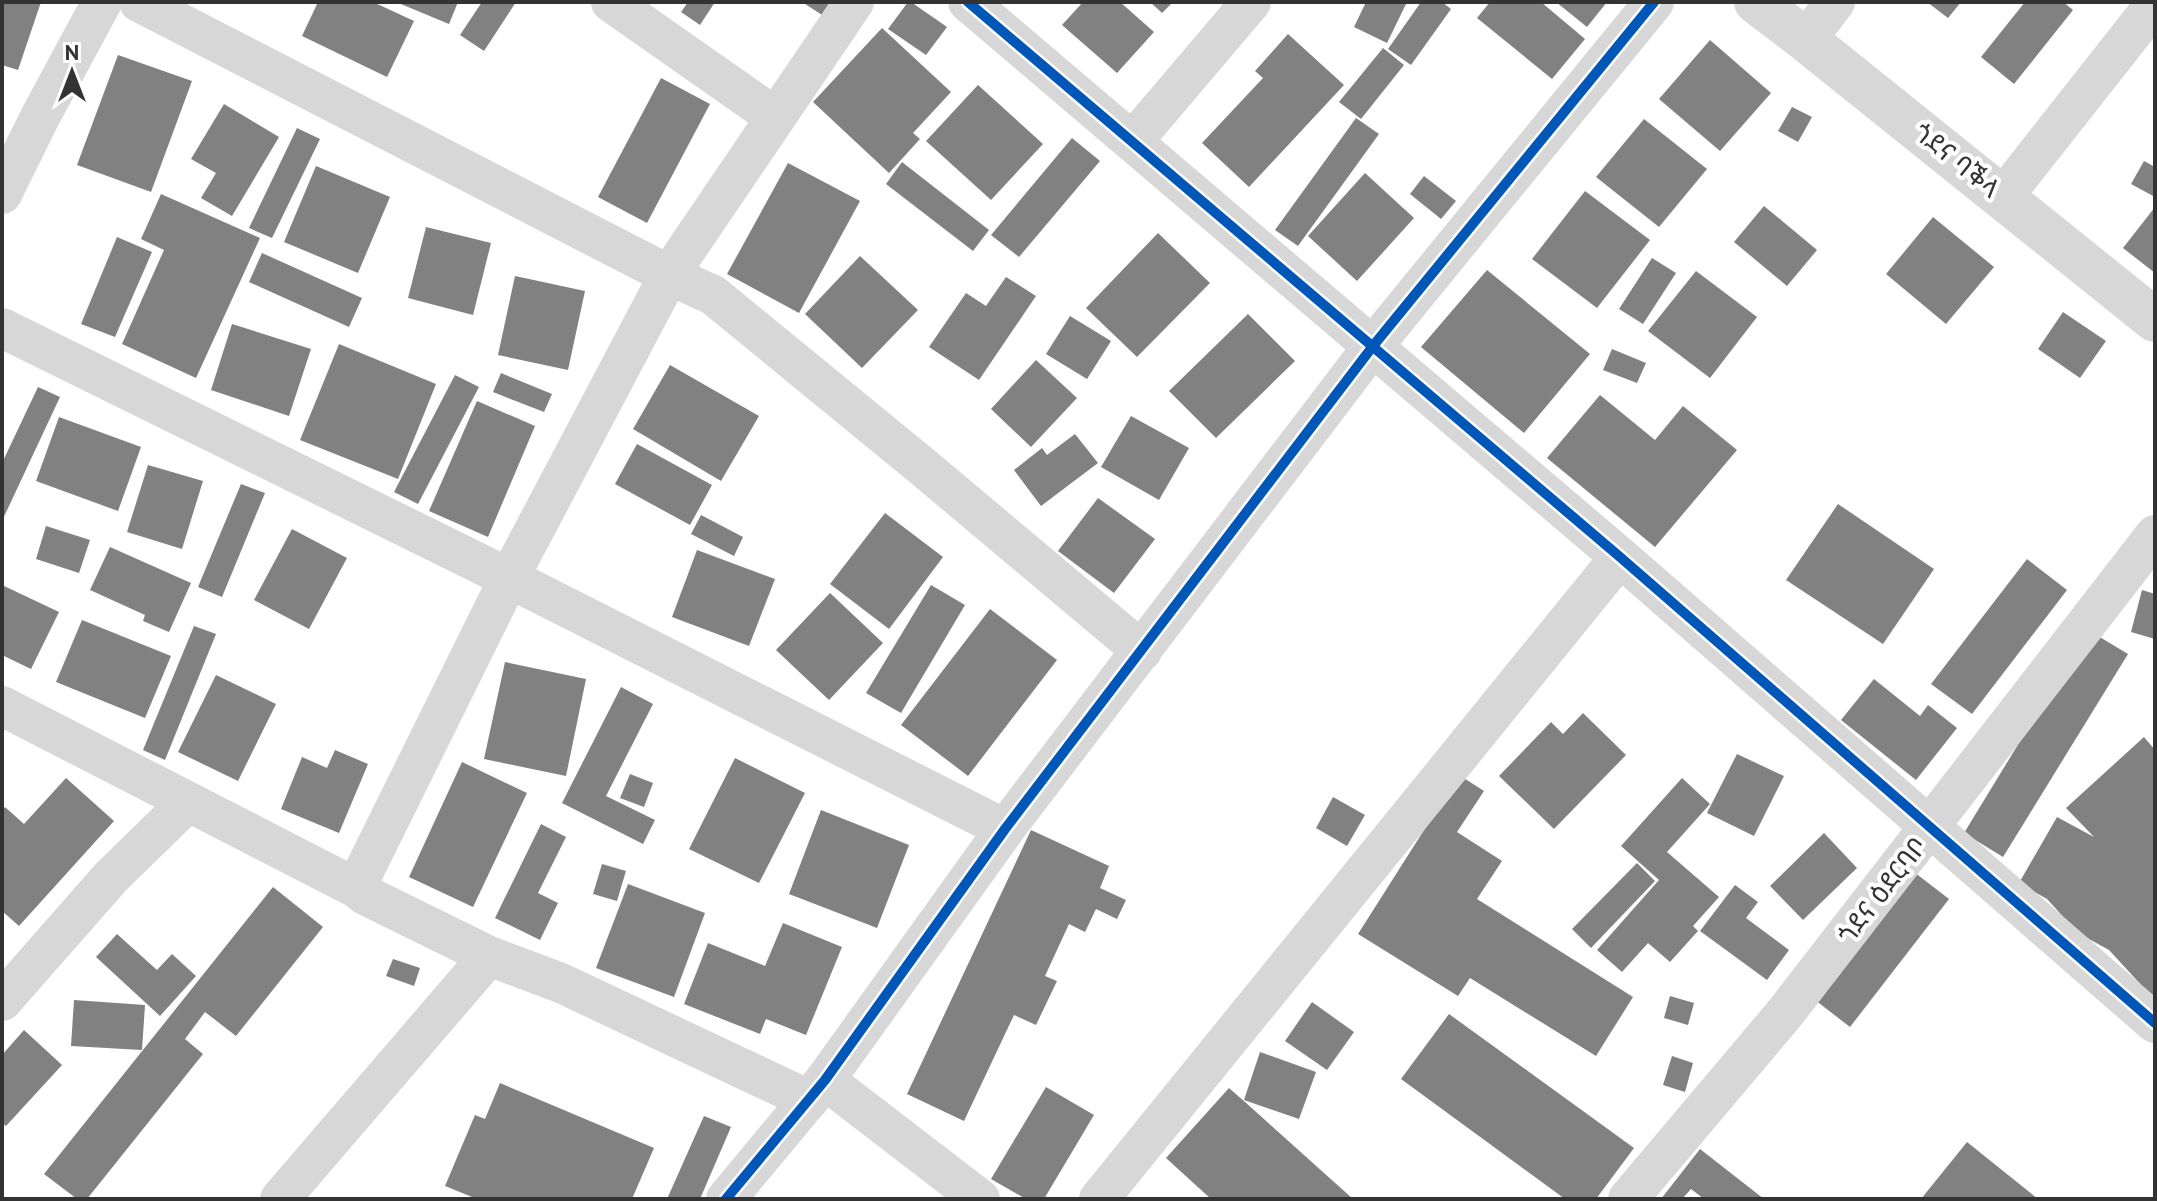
<svg xmlns="http://www.w3.org/2000/svg" width="2157" height="1201" font-family="'PT Sans','Noto Sans Ethiopic',sans-serif">
<style>
.building{fill:#818181}
.lines{fill:none;stroke-linecap:round;stroke-linejoin:round}
.minor{stroke:#d7d7d7;stroke-width:40}
.tertiary{stroke:#d7d7d7;stroke-width:44}
.cycleway-casing{stroke:#fff;stroke-width:15}
.cycleway{stroke:#0057b8;stroke-width:10}
.labels{text-anchor:middle;dominant-baseline:central;stroke-width:8;stroke-linejoin:round;paint-order:stroke}
.street-label{font-size:26px;fill:#333;stroke:#fff}
</style>
<rect width="100%" height="100%" fill="#fff"/>
<g class="building">
<polygon points="2,2 41,2 18,70 2,65"/>
<polygon points="318,2 373,2 414,21 387,77 302,36"/>
<polygon points="396,2 458,2 449,24"/>
<polygon points="482,2 516,2 484,51 460,35"/>
<polygon points="688,2 715,2 700,25 681,12"/>
<polygon points="802,2 830,2 822,15"/>
<polygon points="908,2 911,2 947,27 926,55 888,29"/>
<polygon points="1083,2 1120,2 1154,32 1117,73 1062,25"/>
<polygon points="1150,2 1173,2 1162,13"/>
<polygon points="1366,2 1407,2 1387,43 1354,27"/>
<polygon points="1421,2 1442,2 1451,9 1411,65 1388,49"/>
<polygon points="1490,2 1541,2 1585,39 1552,79 1477,18"/>
<polygon points="1556,2 1607,2 1587,27"/>
<polygon points="1927,2 1961,2 1948,18"/>
<polygon points="2025,2 2063,2 2073,10 2014,84 1981,57"/>
<polygon points="882,28 951,92 913,133 920,139 889,173 813,102"/>
<polygon points="1288,34 1344,85 1249,187 1202,143 1263,78 1255,71"/>
<polygon points="1710,40 1771,93 1720,151 1659,99"/>
<polygon points="1383,48 1404,65 1361,119 1339,102"/>
<polygon points="118,55 192,81 151,192 77,165"/>
<polygon points="661,78 710,104 647,223 598,197"/>
<polygon points="978,85 1043,144 991,200 926,141"/>
<polygon points="224,104 279,137 232,216 201,198 216,173 191,159"/>
<polygon points="1792,107 1812,117 1798,142 1778,131"/>
<polygon points="1356,118 1379,134 1298,246 1275,230"/>
<polygon points="1644,119 1707,169 1659,227 1596,177"/>
<polygon points="297,128 320,139 272,238 249,228"/>
<polygon points="1072,138 1100,161 1019,257 991,235"/>
<polygon points="2144,161 2155,167 2155,197 2131,184"/>
<polygon points="902,162 989,230 973,251 886,184"/>
<polygon points="788,163 860,201 799,313 727,274"/>
<polygon points="316,166 390,197 358,273 284,242"/>
<polygon points="1365,173 1414,218 1357,281 1308,236"/>
<polygon points="1424,176 1456,201 1441,219 1410,194"/>
<polygon points="1585,191 1650,240 1597,308 1532,259"/>
<polygon points="161,194 260,238 196,378 122,344 164,250 141,239"/>
<polygon points="1764,206 1817,250 1787,286 1734,242"/>
<polygon points="2155,207 2155,273 2123,248"/>
<polygon points="1933,217 1994,267 1946,324 1886,274"/>
<polygon points="426,227 491,243 473,315 408,298"/>
<polygon points="1158,233 1210,283 1137,357 1086,308"/>
<polygon points="117,237 152,252 115,337 81,324"/>
<polygon points="262,253 362,298 349,327 249,282"/>
<polygon points="860,256 918,310 862,368 805,314"/>
<polygon points="1652,258 1676,273 1643,324 1619,309"/>
<polygon points="1487,270 1590,354 1524,433 1421,347"/>
<polygon points="1696,271 1757,317 1710,378 1648,331"/>
<polygon points="515,276 585,291 568,370 498,355"/>
<polygon points="1006,277 1036,296 979,380 929,347 966,293 986,306"/>
<polygon points="2063,312 2106,341 2080,378 2038,349"/>
<polygon points="1248,314 1295,361 1216,438 1169,391"/>
<polygon points="1070,316 1111,341 1087,379 1046,354"/>
<polygon points="232,324 311,349 289,416 211,390"/>
<polygon points="339,344 436,384 398,479 300,440"/>
<polygon points="1612,349 1646,363 1637,383 1603,370"/>
<polygon points="1036,360 1077,398 1031,447 991,409"/>
<polygon points="670,365 759,416 721,481 633,429"/>
<polygon points="501,373 552,394 544,412 493,392"/>
<polygon points="455,375 479,387 418,504 394,492"/>
<polygon points="38,387 60,397 2,521 2,463"/>
<polygon points="1600,395 1655,440 1683,406 1737,450 1655,547 1547,458"/>
<polygon points="477,401 535,426 488,537 429,511"/>
<polygon points="1131,416 1189,448 1159,500 1101,467"/>
<polygon points="59,417 141,447 118,511 36,481"/>
<polygon points="1075,434 1098,463 1041,506 1014,470 1042,448 1047,455"/>
<polygon points="637,444 712,485 690,525 615,484"/>
<polygon points="148,465 203,481 182,549 127,532"/>
<polygon points="241,484 265,493 222,597 198,587"/>
<polygon points="1098,498 1155,539 1114,593 1058,551"/>
<polygon points="1838,504 1934,569 1883,644 1786,580"/>
<polygon points="885,513 943,557 889,629 830,584"/>
<polygon points="701,515 743,537 734,556 691,534"/>
<polygon points="46,526 90,540 79,573 36,559"/>
<polygon points="292,529 347,558 309,629 254,600"/>
<polygon points="110,547 191,583 169,632 143,621 145,615 90,590"/>
<polygon points="697,550 775,579 749,646 672,617"/>
<polygon points="2027,559 2067,590 1972,714 1931,684"/>
<polygon points="2,585 59,612 31,669 2,655"/>
<polygon points="931,585 965,605 901,713 866,693"/>
<polygon points="2142,590 2155,594 2155,639 2131,632"/>
<polygon points="830,593 883,643 829,700 776,650"/>
<polygon points="990,609 1057,660 968,776 901,725"/>
<polygon points="82,620 171,656 145,718 56,682"/>
<polygon points="194,626 216,634 165,760 143,750"/>
<polygon points="2088,630 2128,654 2003,857 1964,833"/>
<polygon points="505,662 586,679 566,776 484,759"/>
<polygon points="216,675 276,704 238,781 178,752"/>
<polygon points="1874,679 1920,716 1928,705 1957,728 1916,780 1841,720"/>
<polygon points="621,687 653,704 606,796 655,820 643,844 562,803"/>
<polygon points="1583,713 1626,755 1554,829 1499,776 1551,722 1563,734"/>
<polygon points="2144,737 2155,750 2155,1000 2109,950 2078,933 2047,899 2019,883 2057,817 2094,837 2066,808"/>
<polygon points="335,750 368,764 339,833 281,809 302,757 327,768"/>
<polygon points="1737,754 1784,776 1754,836 1707,813"/>
<polygon points="735,758 805,793 759,883 689,849"/>
<polygon points="462,762 527,793 473,907 409,877"/>
<polygon points="630,774 653,783 644,807 620,798"/>
<polygon points="1459,775 1484,791 1457,832 1502,861 1477,899 1633,997 1596,1056 1470,978 1458,996 1358,934"/>
<polygon points="66,778 114,821 19,926 2,911 2,811 5,807 24,824"/>
<polygon points="1682,778 1710,804 1667,852 1719,897 1693,926 1698,931 1670,962 1648,943 1622,972 1597,950 1659,880 1621,846"/>
<polygon points="1333,797 1365,815 1347,846 1316,828"/>
<polygon points="821,810 909,845 877,928 789,894"/>
<polygon points="541,824 566,837 538,893 558,903 540,940 495,918"/>
<polygon points="1031,830 1109,866 1100,888 1126,900 1117,919 1096,909 1085,932 1069,924 1045,976 1057,981 1036,1025 1014,1015 964,1121 907,1094"/>
<polygon points="1824,833 1857,868 1803,920 1770,886"/>
<polygon points="1637,863 1655,881 1591,948 1572,929"/>
<polygon points="602,864 626,871 617,901 593,894"/>
<polygon points="1914,872 1949,899 1850,1027 1815,1000"/>
<polygon points="628,884 705,913 674,997 596,968"/>
<polygon points="1735,885 1758,902 1746,918 1789,950 1767,980 1700,931"/>
<polygon points="273,887 323,927 236,1036 205,1012 185,1039 203,1054 87,1199 77,1199 44,1174"/>
<polygon points="783,923 842,947 806,1035 766,1019 760,1034 684,1004 708,943 765,966"/>
<polygon points="117,934 157,970 172,954 196,976 160,1016 96,957"/>
<polygon points="393,959 420,968 414,986 386,976"/>
<polygon points="1670,996 1694,1003 1688,1025 1664,1018"/>
<polygon points="74,1000 145,1005 142,1050 71,1046"/>
<polygon points="1312,1002 1354,1032 1327,1070 1285,1041"/>
<polygon points="1449,1014 1634,1148 1596,1199 1565,1199 1401,1079"/>
<polygon points="24,1030 62,1065 6,1126 2,1123 2,1055"/>
<polygon points="1260,1052 1316,1072 1299,1119 1244,1100"/>
<polygon points="1672,1056 1693,1063 1685,1092 1663,1085"/>
<polygon points="500,1083 654,1148 632,1199 477,1199 445,1186 475,1115 485,1119"/>
<polygon points="1046,1087 1094,1115 1044,1199 1026,1199 991,1179"/>
<polygon points="1229,1088 1245,1102 1353,1199 1211,1199 1166,1158"/>
<polygon points="704,1116 731,1127 700,1199 667,1199"/>
<polygon points="1967,1142 2038,1199 1921,1199"/>
<polygon points="1700,1149 1764,1199 1704,1199 1691,1189 1682,1199 1661,1199"/>
</g>
<g class="lines">
<g class="minor">
<polyline points="139,2 669,275 713,295 923,467 1142,651"/>
<polyline points="611,2 775,117"/>
<polyline points="968,2 1620,557 2155,1023"/>
<polyline points="1806,40 1835,2"/>
<polyline points="1133,141 1251,2"/>
<polyline points="2,194 40,117 102,2"/>
<polyline points="2003,197 2155,4"/>
<polyline points="2,328 509,578 1005,829"/>
<polyline points="2,706 358,889 365,895 489,956 561,983 809,1100"/>
<polyline points="358,889 363,873 509,578 669,275 854,2"/>
<polyline points="2,1001 111,877 188,802"/>
<polyline points="825,1080 980,1199"/>
<polyline points="280,1199 489,956"/>
<polyline points="726,1199 825,1080 1005,829 1373,346 1654,2"/>
<polyline points="1099,1199 1620,557"/>
<polyline points="1628,1199 1785,1013 2155,535"/>
</g>
<polyline class="tertiary" points="1756,2 1806,40 2155,320"/>
<defs>
<g id="cycleway">
<polyline points="968,2 1620,557 2155,1023"/>
<polyline points="726,1199 825,1080 1005,829 1373,346 1654,2"/>
</g>
</defs>
<use href="#cycleway" class="cycleway-casing"/>
<use href="#cycleway" class="cycleway"/>
</g>
<g class="labels">
<g class="street-label">
<text transform="translate(1957 160) rotate(39)">ጎደና ባቕላ</text>
<text transform="translate(1882 890) rotate(-52)">ጎደና ዕደርባቦ</text>
</g>
</g>
<rect width="2157" height="1201" fill="none" stroke="#333333" stroke-width="8"/>
<g transform="translate(72 72)" stroke="#ffffff" stroke-width="6" paint-order="stroke">
<path d="M0-6L14 30L0 20L-14 30Z" fill="#333333"/>
<text y="-12" font-size="22" font-weight="bold" text-anchor="middle" fill="#333333">N</text>
</g>
</svg>
